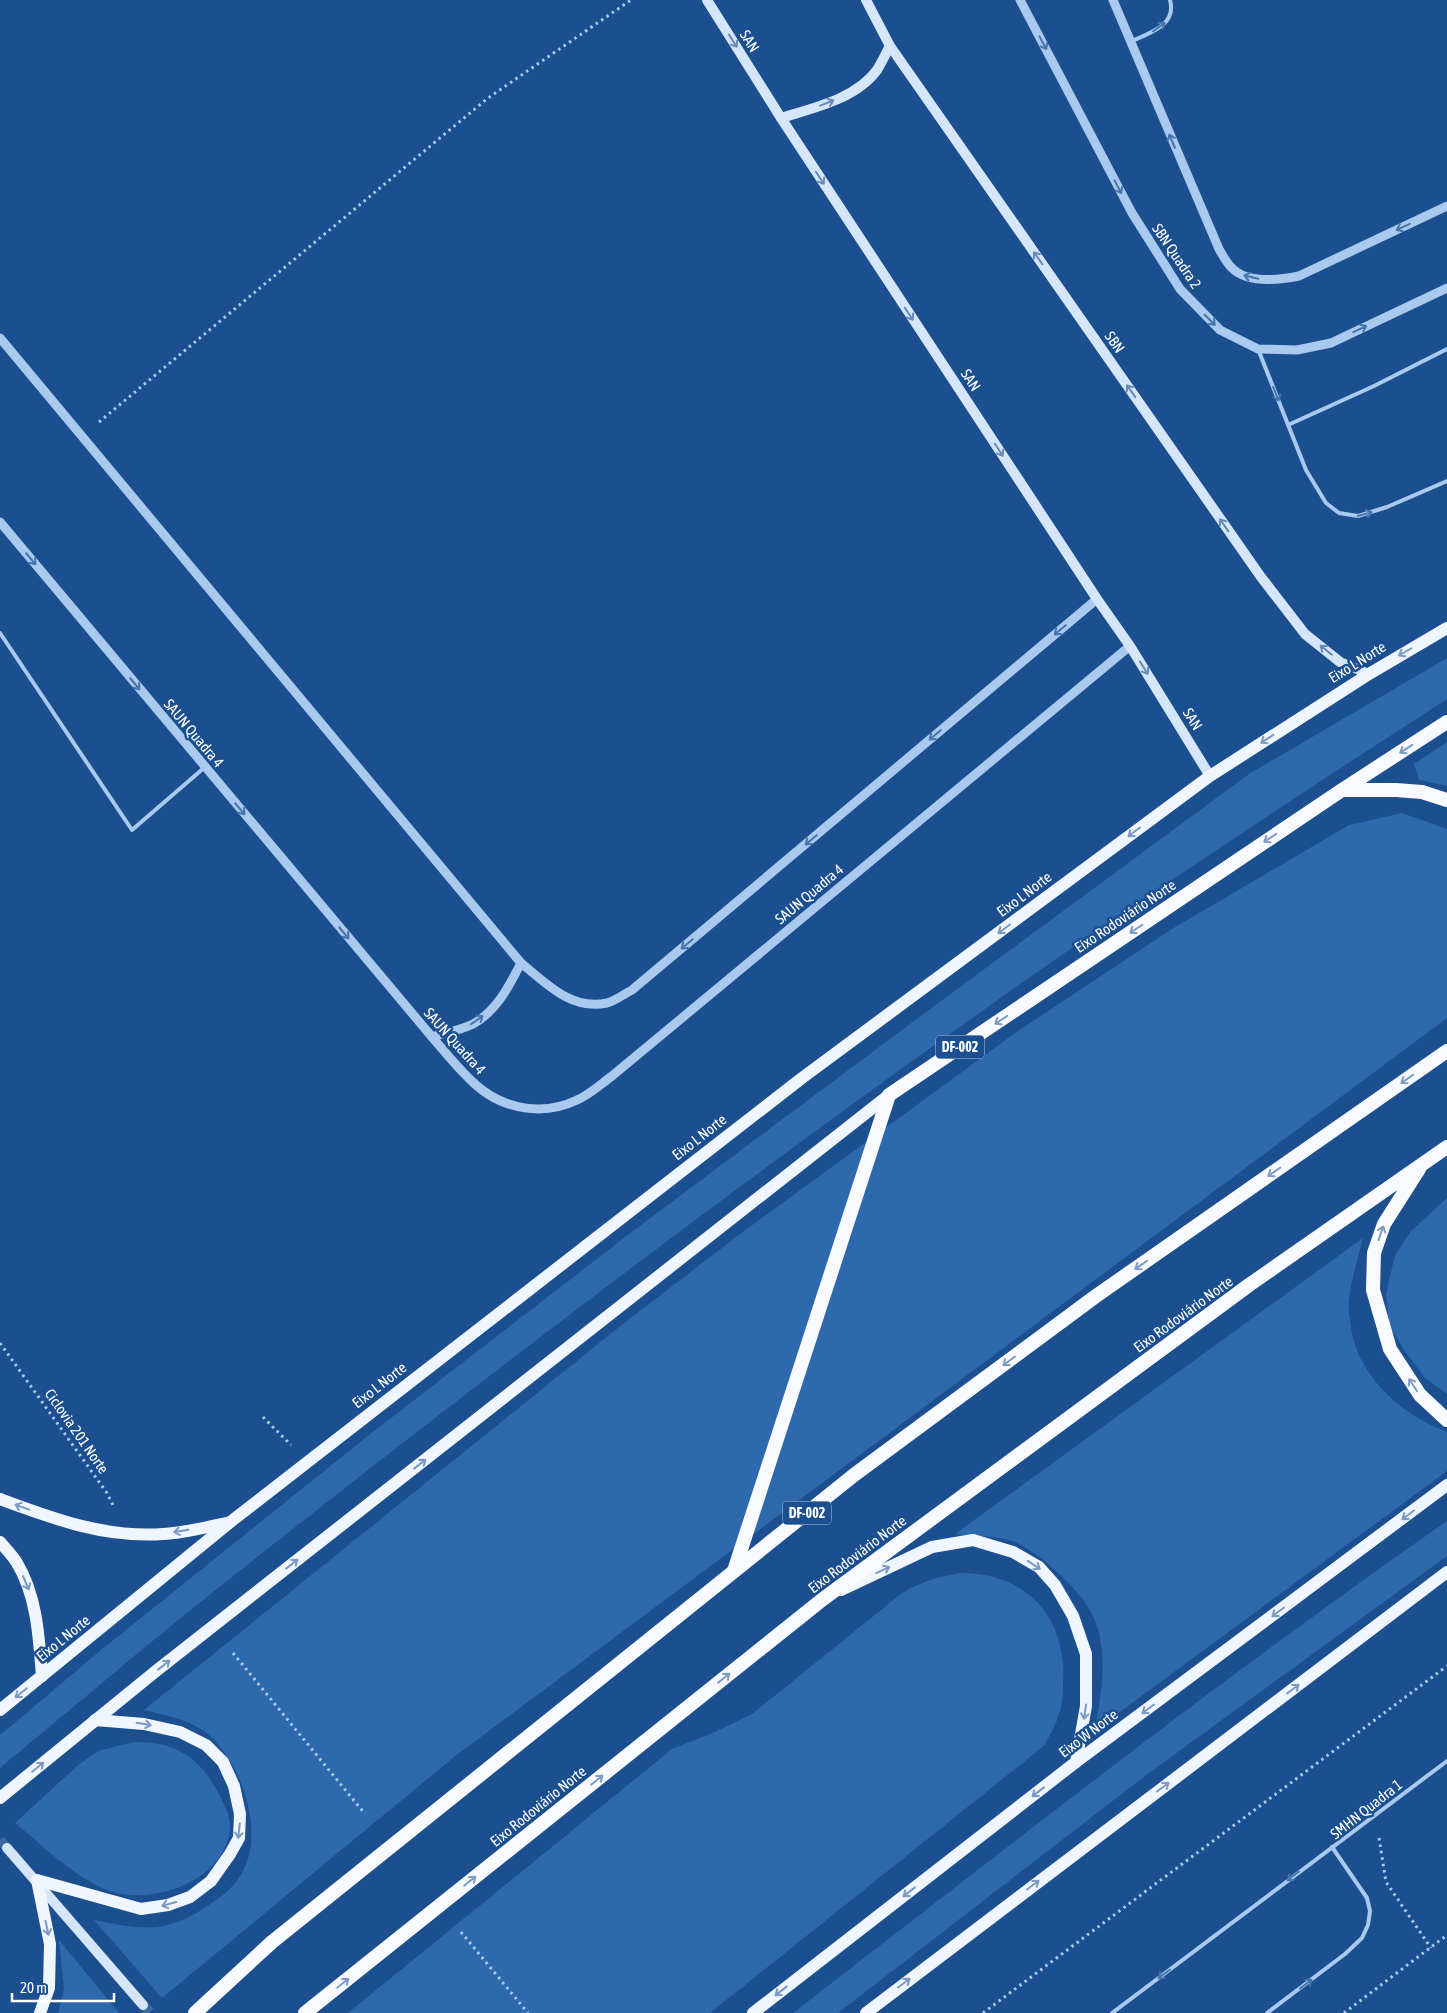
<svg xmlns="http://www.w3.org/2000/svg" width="1447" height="2013" font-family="'Asap Condensed',sans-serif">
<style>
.green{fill:#2e69ad}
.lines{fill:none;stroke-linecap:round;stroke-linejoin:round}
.secondary-tunnel{stroke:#3d69a0;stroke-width:10;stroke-dasharray:10 5;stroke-linecap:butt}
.path{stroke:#a9c9ee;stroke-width:3;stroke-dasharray:2.5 4;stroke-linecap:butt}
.service{stroke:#a9c9ee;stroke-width:4}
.tertiary{stroke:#a9c9ee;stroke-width:9}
.secondary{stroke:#d6e6fa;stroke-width:10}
.primary{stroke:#f0f6ff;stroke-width:12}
.trunk{stroke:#f8faff;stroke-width:14}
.oneway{stroke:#4674ac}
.oneway2{stroke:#668bba}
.oneway3{stroke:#7b9ac1}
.oneway4{stroke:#7e9cc1}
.labels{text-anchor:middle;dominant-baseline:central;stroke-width:5;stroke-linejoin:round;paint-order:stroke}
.shield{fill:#1b4f8f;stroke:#bbcadd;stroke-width:1}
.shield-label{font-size:14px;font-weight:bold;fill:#fff}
.street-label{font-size:15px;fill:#fff;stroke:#1b4f8f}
</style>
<rect width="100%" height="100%" fill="#1b4f8f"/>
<g class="green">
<path d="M1447 658V699C1308 789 1169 880 1033 975 745 1178 464 1392 188 1612 125 1663 63 1716 0 1768V1735L106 1646 369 1435 633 1231 918 1018 1249 774Z"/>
<polygon points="1447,742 1447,786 1419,780 1414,764"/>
<path d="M1402 813 1447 829V1018L454 1757 162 1998 94 1920C115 1924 135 1929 157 1927 173 1925 189 1918 203 1909 220 1898 236 1887 245 1867 263 1827 241 1764 210 1736 193 1720 165 1715 144 1710L619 1327 740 1234 1018 1031 1172 929 1349 825Z"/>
<polygon points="1447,1198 1447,1394 1425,1378 1404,1350 1389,1325 1386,1294 1395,1255 1411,1231"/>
<path d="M1363 1238C1358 1259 1351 1280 1349 1301 1348 1307 1349 1314 1350 1320 1354 1373 1399 1414 1447 1432V1471L1094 1731C1101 1699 1107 1662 1098 1629 1092 1607 1073 1586 1056 1571 1044 1560 1030 1549 1015 1542 1004 1537 969 1535 955 1534Z"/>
<path d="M1447 1521V1556L1145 1776 838 2013H793C1009 1846 1223 1677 1447 1521Z"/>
<path d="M961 1573C1028 1573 1067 1618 1063 1683 1063 1694 1062 1707 1058 1717 1055 1727 1049 1736 1045 1745L710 2013H348L672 1749 715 1732 752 1714 902 1593C923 1581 937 1577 961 1573Z"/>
<path d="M133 1742C176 1741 201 1758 220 1796 228 1811 233 1823 228 1839 215 1887 141 1908 100 1887 69 1872 42 1845 15 1823L77 1766 98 1751Z"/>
<polygon points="59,1940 119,2013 58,2013 64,1989"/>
</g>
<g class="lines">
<g class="secondary-tunnel">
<polyline points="0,1840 7,1848"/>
<polyline points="143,2005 151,2013"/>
</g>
<g class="path">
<polyline points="99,422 488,98 631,0"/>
<polyline points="0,1343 107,1493 114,1507"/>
<polyline points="263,1417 291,1445"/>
<polyline points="233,1653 365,1814"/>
<polyline points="1379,1838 1386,1882 1431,1948"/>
<polyline points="461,1932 528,2013"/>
<polyline points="983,2013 1447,1666"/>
<polyline points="1344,2013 1447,1935"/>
</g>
<g class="service">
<path d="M1132 41C1150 33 1177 25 1170 0"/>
<polyline points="1258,349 1306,470 1326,503 1339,513 1358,516 1387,507 1447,481"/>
<polyline points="1288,425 1374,386 1447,349"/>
<polyline points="0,633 132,830 205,767"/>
<polyline points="1112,2013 1447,1761"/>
<polyline points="1267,2013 1345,1954 1362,1938 1368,1925 1370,1911 1367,1898 1332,1847"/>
</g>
<g class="tertiary">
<polyline points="1020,0 1132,213 1180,289 1220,330 1258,349 1297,350 1331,343 1447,288"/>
<path d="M1113 0 1219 249C1223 256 1227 264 1233 269 1249 284 1279 280 1299 276L1447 206"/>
<path d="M0 338 521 963C546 983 571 1011 607 1003 615 1001 624 994 632 990L1097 599"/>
<path d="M0 522 432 1037C446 1053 460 1071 476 1085 504 1110 544 1116 577 1100 589 1095 601 1084 612 1076L1130 646"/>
<path d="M432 1037C445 1033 461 1030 473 1024 497 1011 509 986 521 963"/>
</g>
<g class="secondary">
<polyline points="707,0 781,118 1097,599 1130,646 1210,776"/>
<polyline points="866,0 890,46 1261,577 1305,634 1340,662 1369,674"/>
<path d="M781 118C813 108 856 99 877 70 882 62 886 53 890 46"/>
<polyline points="7,1848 143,2005"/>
</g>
<g class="primary">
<path d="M0 1499C54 1519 104 1538 163 1534 184 1533 206 1527 227 1523"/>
<path d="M0 1542C6 1549 13 1556 17 1563 37 1596 39 1638 42 1676"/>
<polyline points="841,1590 932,1547 973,1540 1013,1552 1039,1567 1055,1585 1073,1616 1086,1654 1086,1706 1076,1762"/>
<polyline points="0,1710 229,1523 802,1078 1210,776 1369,674 1447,628"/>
<polyline points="0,1798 156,1671 889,1095"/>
<polyline points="40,2013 49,1988 50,1944 37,1880 141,1909 168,1905 190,1897 211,1881 230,1854 239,1838 240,1814 234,1786 223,1762 206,1745 180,1732 144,1724 95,1720"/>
<polyline points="753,2013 1076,1762 1447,1485"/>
<polyline points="866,2013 1447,1572"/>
</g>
<g class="trunk">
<polyline points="1343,790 1396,790 1422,792 1447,800"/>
<polyline points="1419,1169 1384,1224 1374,1253 1373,1290 1390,1349 1420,1395 1447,1420"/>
<polyline points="734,1571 889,1095 1342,790 1447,722"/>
<polyline points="195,2013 272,1942 854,1475 1096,1296 1447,1051"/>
<polyline points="305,2013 823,1599 1249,1285 1447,1147"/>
</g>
</g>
<defs><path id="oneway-shaft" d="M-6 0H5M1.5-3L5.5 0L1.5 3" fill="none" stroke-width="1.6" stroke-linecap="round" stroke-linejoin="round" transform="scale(1.25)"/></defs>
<g class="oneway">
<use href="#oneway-shaft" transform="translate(1159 27) rotate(-37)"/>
<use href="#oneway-shaft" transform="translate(1043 43) rotate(62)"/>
<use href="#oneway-shaft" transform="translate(1172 141) rotate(-113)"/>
<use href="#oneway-shaft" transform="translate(1118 187) rotate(62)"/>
<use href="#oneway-shaft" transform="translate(1403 227) rotate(155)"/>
<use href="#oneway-shaft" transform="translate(1251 277) rotate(-167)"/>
<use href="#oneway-shaft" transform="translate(1210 320) rotate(45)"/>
<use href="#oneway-shaft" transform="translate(1360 329) rotate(-25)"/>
<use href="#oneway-shaft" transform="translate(1276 394) rotate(68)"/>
<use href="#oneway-shaft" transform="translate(1365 514) rotate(-15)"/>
<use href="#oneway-shaft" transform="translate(31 559) rotate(50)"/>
<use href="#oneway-shaft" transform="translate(1060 630) rotate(140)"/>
<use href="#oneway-shaft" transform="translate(135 684) rotate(50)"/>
<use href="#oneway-shaft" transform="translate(935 735) rotate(140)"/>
<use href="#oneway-shaft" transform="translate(240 809) rotate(50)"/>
<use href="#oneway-shaft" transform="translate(811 840) rotate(140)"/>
<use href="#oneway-shaft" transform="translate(344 933) rotate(50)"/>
<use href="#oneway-shaft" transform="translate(687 944) rotate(140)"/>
<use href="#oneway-shaft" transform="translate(477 1020) rotate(-35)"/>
<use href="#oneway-shaft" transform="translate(1293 1876) rotate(143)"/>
<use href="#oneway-shaft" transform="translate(1164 1974) rotate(143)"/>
<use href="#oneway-shaft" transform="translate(1306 1984) rotate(-37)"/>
</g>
<g class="oneway2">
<use href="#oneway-shaft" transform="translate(733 41) rotate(58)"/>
<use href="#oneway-shaft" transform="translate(827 103) rotate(-21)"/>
<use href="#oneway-shaft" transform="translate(820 178) rotate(57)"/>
<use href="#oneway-shaft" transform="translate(1038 258) rotate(-125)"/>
<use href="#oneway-shaft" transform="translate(909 314) rotate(57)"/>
<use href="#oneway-shaft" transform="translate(1131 391) rotate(-125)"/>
<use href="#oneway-shaft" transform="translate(999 450) rotate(57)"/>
<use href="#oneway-shaft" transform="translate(1224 525) rotate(-125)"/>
<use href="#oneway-shaft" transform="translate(1326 650) rotate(-141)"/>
<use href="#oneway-shaft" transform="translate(1144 668) rotate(58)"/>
</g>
<g class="oneway3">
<use href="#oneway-shaft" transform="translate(1405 652) rotate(150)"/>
<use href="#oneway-shaft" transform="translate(1267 739) rotate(147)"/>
<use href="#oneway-shaft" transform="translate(1134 832) rotate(143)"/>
<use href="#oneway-shaft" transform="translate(1004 929) rotate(143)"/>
<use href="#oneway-shaft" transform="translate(420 1464) rotate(-38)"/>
<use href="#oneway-shaft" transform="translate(22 1507) rotate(-160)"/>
<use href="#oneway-shaft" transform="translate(1408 1515) rotate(143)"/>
<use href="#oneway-shaft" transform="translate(181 1531) rotate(170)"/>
<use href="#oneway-shaft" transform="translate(292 1564) rotate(-38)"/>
<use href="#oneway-shaft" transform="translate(1034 1565) rotate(34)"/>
<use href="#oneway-shaft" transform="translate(883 1570) rotate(-25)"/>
<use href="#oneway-shaft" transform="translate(26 1583) rotate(67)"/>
<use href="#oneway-shaft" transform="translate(1278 1612) rotate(143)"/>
<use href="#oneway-shaft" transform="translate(164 1665) rotate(-38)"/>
<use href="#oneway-shaft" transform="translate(1293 1689) rotate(-37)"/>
<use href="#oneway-shaft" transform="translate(21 1693) rotate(141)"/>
<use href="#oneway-shaft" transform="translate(1148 1709) rotate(143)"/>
<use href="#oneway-shaft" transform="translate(1085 1712) rotate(98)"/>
<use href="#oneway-shaft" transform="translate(144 1724) rotate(9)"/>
<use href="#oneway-shaft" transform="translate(38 1767) rotate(-39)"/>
<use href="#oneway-shaft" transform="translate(1163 1787) rotate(-37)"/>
<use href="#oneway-shaft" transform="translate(1038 1792) rotate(142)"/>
<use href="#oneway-shaft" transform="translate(239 1831) rotate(96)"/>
<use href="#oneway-shaft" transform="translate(1033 1885) rotate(-37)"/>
<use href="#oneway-shaft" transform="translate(909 1892) rotate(142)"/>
<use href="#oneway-shaft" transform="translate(169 1904) rotate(165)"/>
<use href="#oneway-shaft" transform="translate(47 1928) rotate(78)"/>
<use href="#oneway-shaft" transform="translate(904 1983) rotate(-37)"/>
<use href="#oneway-shaft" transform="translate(781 1991) rotate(142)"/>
</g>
<g class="oneway4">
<use href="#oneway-shaft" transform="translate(1406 749) rotate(147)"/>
<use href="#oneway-shaft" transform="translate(1270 838) rotate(146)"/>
<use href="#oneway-shaft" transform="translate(1136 929) rotate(146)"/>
<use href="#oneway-shaft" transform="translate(1001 1020) rotate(146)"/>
<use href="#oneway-shaft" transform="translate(1407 1079) rotate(145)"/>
<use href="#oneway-shaft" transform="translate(1274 1172) rotate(145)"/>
<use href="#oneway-shaft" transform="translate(1381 1233) rotate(-70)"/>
<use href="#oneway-shaft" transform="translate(1141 1265) rotate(145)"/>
<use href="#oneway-shaft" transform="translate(1009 1361) rotate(143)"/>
<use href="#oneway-shaft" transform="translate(1413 1385) rotate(-123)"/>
<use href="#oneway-shaft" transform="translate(724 1678) rotate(-39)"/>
<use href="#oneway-shaft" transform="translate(597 1780) rotate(-39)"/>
<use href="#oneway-shaft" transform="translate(470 1881) rotate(-39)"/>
<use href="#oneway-shaft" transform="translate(343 1983) rotate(-39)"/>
</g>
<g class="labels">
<g class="shield">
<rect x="936" y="1035.5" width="48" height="23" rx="4"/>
<rect x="783" y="1501.5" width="48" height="23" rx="4"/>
</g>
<g class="shield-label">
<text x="960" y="1047">DF-002</text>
<text x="807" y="1513">DF-002</text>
</g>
<g class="street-label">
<text transform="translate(750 41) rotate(58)">SAN</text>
<text transform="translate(1177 256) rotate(56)">SBN Quadra 2</text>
<text transform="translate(1115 342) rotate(55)">SBN</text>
<text transform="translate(971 380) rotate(57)">SAN</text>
<text transform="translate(1357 662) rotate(-32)">Eixo L Norte</text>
<text transform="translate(1193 719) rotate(58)">SAN</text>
<text transform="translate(194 733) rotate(50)">SAUN Quadra 4</text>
<text transform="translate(809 894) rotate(-40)">SAUN Quadra 4</text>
<text transform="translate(1024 894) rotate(-37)">Eixo L Norte</text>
<text transform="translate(1125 916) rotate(-34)">Eixo Rodoviário Norte</text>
<text transform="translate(455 1041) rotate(48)">SAUN Quadra 4</text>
<text transform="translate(699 1137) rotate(-38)">Eixo L Norte</text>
<text transform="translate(1183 1314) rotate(-36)">Eixo Rodoviário Norte</text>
<text transform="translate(379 1385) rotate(-38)">Eixo L Norte</text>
<text transform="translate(77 1431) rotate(55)">Ciclovia 201 Norte</text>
<text transform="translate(857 1554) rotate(-37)">Eixo Rodoviário Norte</text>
<text transform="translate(63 1638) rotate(-39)">Eixo L Norte</text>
<text transform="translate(1088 1733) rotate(-37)">Eixo W Norte</text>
<text transform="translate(538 1806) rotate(-39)">Eixo Rodoviário Norte</text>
<text transform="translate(1366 1809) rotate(-38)">SMHN Quadra 1</text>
</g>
</g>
<path d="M12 1993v8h102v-8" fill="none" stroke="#ffffff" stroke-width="2.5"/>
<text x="20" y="1993" font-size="15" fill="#ffffff" stroke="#1b4f8f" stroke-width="4" paint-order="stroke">20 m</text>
</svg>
